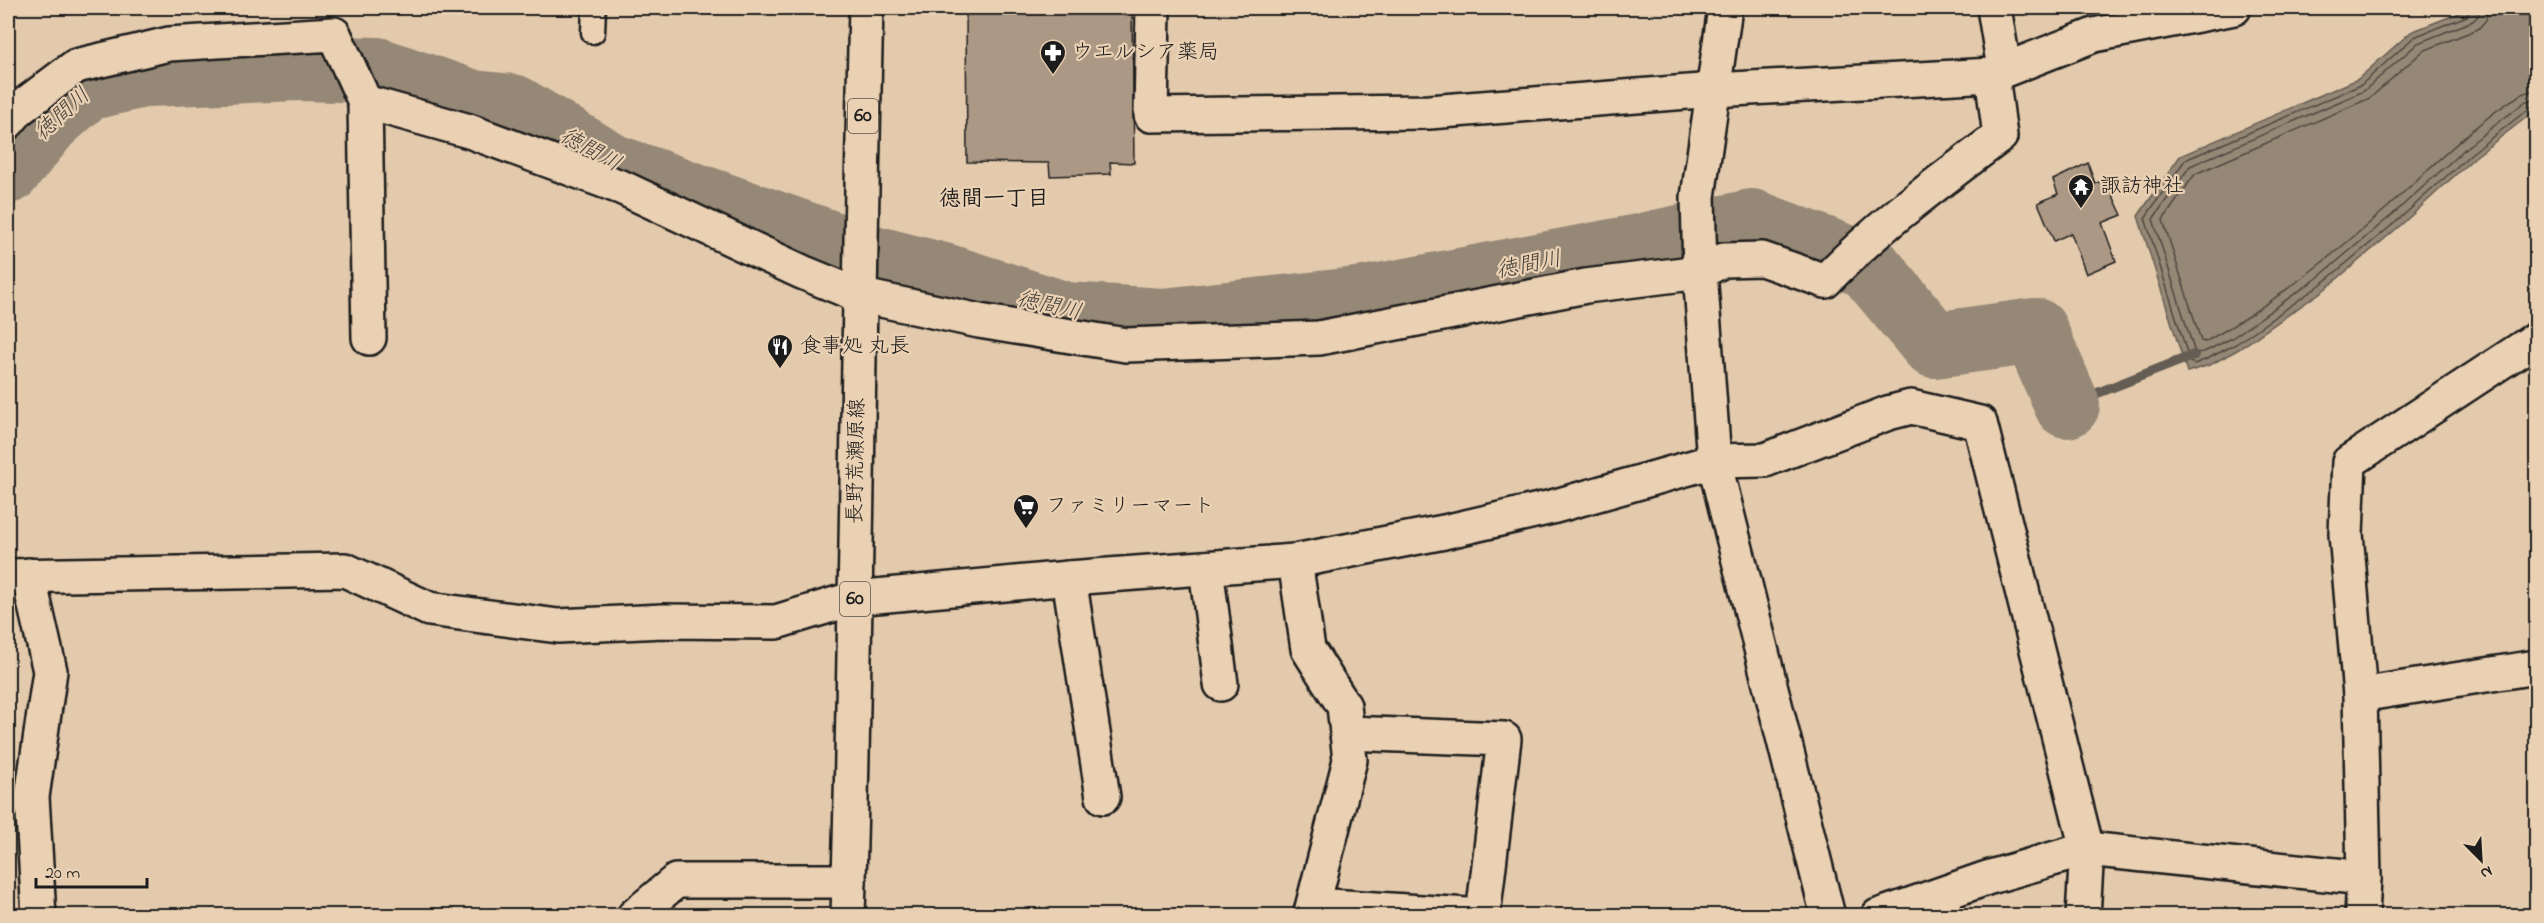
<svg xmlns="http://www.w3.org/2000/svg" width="2544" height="923" font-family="'Indie Flower','Klee One',sans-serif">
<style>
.water{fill:#968876;stroke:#655d52;stroke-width:1.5}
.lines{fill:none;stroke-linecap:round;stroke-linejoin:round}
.shore{stroke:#4d4740;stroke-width:1.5}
.stream{stroke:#655d52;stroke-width:10}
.river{stroke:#968876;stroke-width:66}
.building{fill:#ac9985;stroke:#1c1c1c;stroke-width:1.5}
.service-casing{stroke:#1c1c1c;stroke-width:27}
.minor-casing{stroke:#1c1c1c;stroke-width:38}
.primary-casing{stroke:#1c1c1c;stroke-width:38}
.service{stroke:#ebd1b3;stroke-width:22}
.minor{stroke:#ebd1b3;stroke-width:33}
.primary{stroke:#ebd1b3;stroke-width:33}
.labels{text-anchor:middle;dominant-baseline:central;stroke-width:4.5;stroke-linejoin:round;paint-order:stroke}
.shield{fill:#ebd1b3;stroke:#5a5249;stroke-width:1.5}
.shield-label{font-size:20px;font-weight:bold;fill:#1c1c1c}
.poi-label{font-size:21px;fill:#1c1c1c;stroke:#ebd1b3;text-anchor:start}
.street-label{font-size:21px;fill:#1c1c1c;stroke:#ebd1b3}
.water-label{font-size:22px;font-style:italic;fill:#47423c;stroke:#ebd1b3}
.neighbourhood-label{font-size:22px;font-weight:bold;fill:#1c1c1c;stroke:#ebd1b3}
</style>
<rect width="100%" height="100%" fill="#e3caad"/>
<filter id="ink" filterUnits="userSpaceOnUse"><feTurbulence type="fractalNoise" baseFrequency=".0167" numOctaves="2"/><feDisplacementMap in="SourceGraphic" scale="12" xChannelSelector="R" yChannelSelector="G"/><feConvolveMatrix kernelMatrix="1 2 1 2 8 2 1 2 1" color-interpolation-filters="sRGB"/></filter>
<g filter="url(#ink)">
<polygon class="water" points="2472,8 2536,8 2536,110 2475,157 2401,225 2324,290 2239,349 2210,365 2187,372 2138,216 2180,156 2358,79 2411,32"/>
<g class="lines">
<g class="shore">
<polyline points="2472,8 2467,16 2414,37 2361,85 2185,160 2145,218 2190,362 2194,364 2207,359 2236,344 2320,285 2397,221 2472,153 2531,107 2536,106"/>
<polyline points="2479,8 2478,16 2473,21 2418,43 2364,91 2190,166 2153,219 2195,353 2204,352 2232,338 2316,279 2392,215 2467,147 2526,101 2536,99"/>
<path d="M2488 8 2486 20 2478 29 2423 51 2370 98 2195 174 2163 220 2201 341 2205 342C2241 322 2278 297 2311 271 2337 251 2363 229 2388 207 2413 184 2508 90 2536 90"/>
</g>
<polyline class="stream" points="2067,405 2194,355"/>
<polyline class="river" points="8,171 48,122 86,88 147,74 299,68 377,70 473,103 513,107 611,166 869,257 947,277 1066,315 1163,321 1365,299 1634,248 1752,222 1868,266 1934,345 2035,331 2067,405"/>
</g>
<g class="building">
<polygon points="966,8 1132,8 1134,163 1110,162 1111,174 1050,176 1049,163 967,162"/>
<polygon points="2088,163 2095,184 2105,179 2122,215 2102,223 2116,261 2086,274 2071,233 2054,241 2038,203 2058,194 2053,180"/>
</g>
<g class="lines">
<defs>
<polyline id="service" points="593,32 594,8"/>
<g id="minor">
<polyline points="1153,8 1151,115 1429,112 1714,90 1992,75 2094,35 2234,8"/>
<polyline points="1725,8 1698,197 1700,272 1714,461 1828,916"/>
<polyline points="1994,8 2004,68"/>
<polyline points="365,102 369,338"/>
<path d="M8 122 19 109 76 66 169 44 334 34 365 102 469 131 623 188 802 272 858 295 979 321 1126 345 1319 338 1586 286 1700 272 1724 260 1762 259 1825 281C1878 226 1939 182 2000 136L1992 75"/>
<polyline points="1295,561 1308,649 1344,706 1350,760 1310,916"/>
<polyline points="1206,568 1221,684"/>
<polyline points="28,575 50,671 32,797 39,916"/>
<polyline points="8,576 345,570 429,609 558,626 663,621 776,622 855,598 1069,578 1295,561 1444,532 1552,507 1714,461 1765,460 1888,413 1911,407 1980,423 2087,849 2083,916"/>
<polyline points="1069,578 1103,797"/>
<polyline points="2360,695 2536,667"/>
<polyline points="1347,733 1504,739 1483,916"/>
<polyline points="1314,905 1483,916"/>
<polyline points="634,916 676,881 849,881"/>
<polyline points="1878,916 1987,878 2087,849 2364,878"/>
<polyline points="2362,916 2364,878 2360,695 2346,534 2349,462 2536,339"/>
</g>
<path id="primary" d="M848 916C857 613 858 310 866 8"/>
</defs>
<use href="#service" class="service-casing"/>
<use href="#minor" class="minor-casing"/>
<use href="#primary" class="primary-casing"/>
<use href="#service" class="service"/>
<use href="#minor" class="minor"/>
<use href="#primary" class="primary"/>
</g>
</g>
<defs>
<symbol id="pharmacy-pin" viewBox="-11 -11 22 30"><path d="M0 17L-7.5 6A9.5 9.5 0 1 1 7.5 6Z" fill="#1c1c1c" stroke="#ebd1b3"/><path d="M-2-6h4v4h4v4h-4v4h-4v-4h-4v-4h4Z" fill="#fff"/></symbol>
<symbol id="temple-pin" viewBox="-11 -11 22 30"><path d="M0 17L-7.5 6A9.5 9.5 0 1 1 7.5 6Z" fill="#1c1c1c" stroke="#ebd1b3"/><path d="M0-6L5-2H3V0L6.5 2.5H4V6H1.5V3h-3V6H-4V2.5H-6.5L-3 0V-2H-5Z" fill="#fff"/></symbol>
<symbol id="restaurant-pin" viewBox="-11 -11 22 30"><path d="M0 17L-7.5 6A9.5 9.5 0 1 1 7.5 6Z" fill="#1c1c1c" stroke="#ebd1b3"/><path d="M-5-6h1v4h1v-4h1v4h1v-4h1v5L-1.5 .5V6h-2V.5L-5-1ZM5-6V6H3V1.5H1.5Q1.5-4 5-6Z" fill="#fff"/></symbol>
<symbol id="supermarket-pin" viewBox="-11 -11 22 30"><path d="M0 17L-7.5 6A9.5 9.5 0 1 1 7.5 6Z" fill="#1c1c1c" stroke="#ebd1b3"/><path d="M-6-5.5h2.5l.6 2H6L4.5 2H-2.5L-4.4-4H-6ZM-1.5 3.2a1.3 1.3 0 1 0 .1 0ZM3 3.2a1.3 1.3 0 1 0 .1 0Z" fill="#fff"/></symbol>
</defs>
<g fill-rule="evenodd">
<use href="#pharmacy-pin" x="1038" y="38" width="30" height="40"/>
<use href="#temple-pin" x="2066" y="172" width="30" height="40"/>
<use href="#restaurant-pin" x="765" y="332" width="30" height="40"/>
<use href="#supermarket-pin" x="1011" y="492" width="30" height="40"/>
</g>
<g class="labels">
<g class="shield">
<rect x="848" y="99" width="30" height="34" rx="4.5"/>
<rect x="840" y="582" width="30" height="34" rx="4.5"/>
</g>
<g class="shield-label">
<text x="863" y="116">60</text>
<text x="855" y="599">60</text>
</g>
<g class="poi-label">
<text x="1072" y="53">ウエルシア薬局</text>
<text x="2100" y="187">諏訪神社</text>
<text x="800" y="347">食事処 丸長</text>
<text x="1046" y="507">ファミリーマート</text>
</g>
<g class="street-label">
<text transform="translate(857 461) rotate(-89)">長野荒瀬原線</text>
</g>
<g class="water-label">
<text transform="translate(63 115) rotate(-42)">徳間川</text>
<text transform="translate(590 151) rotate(29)">徳間川</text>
<text transform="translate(1529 266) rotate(-11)">徳間川</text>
<text transform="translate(1049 307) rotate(13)">徳間川</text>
</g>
<g class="neighbourhood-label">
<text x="994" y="200">徳間一丁目</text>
</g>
</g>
<rect width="2544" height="923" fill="none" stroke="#ebd1b3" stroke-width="30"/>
<rect x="15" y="15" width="2514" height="893" fill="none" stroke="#1c1c1c" stroke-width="2" filter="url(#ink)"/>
<g transform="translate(2481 860) rotate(156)" stroke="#ebd1b3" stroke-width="4.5" paint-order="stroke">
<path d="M0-4.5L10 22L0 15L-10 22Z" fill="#1c1c1c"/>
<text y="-9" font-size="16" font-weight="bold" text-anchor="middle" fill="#1c1c1c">N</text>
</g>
<path d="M36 878v9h111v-9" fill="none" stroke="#1c1c1c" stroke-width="3"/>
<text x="45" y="878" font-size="18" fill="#1c1c1c" stroke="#ebd1b3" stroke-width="4.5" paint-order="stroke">20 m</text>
</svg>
